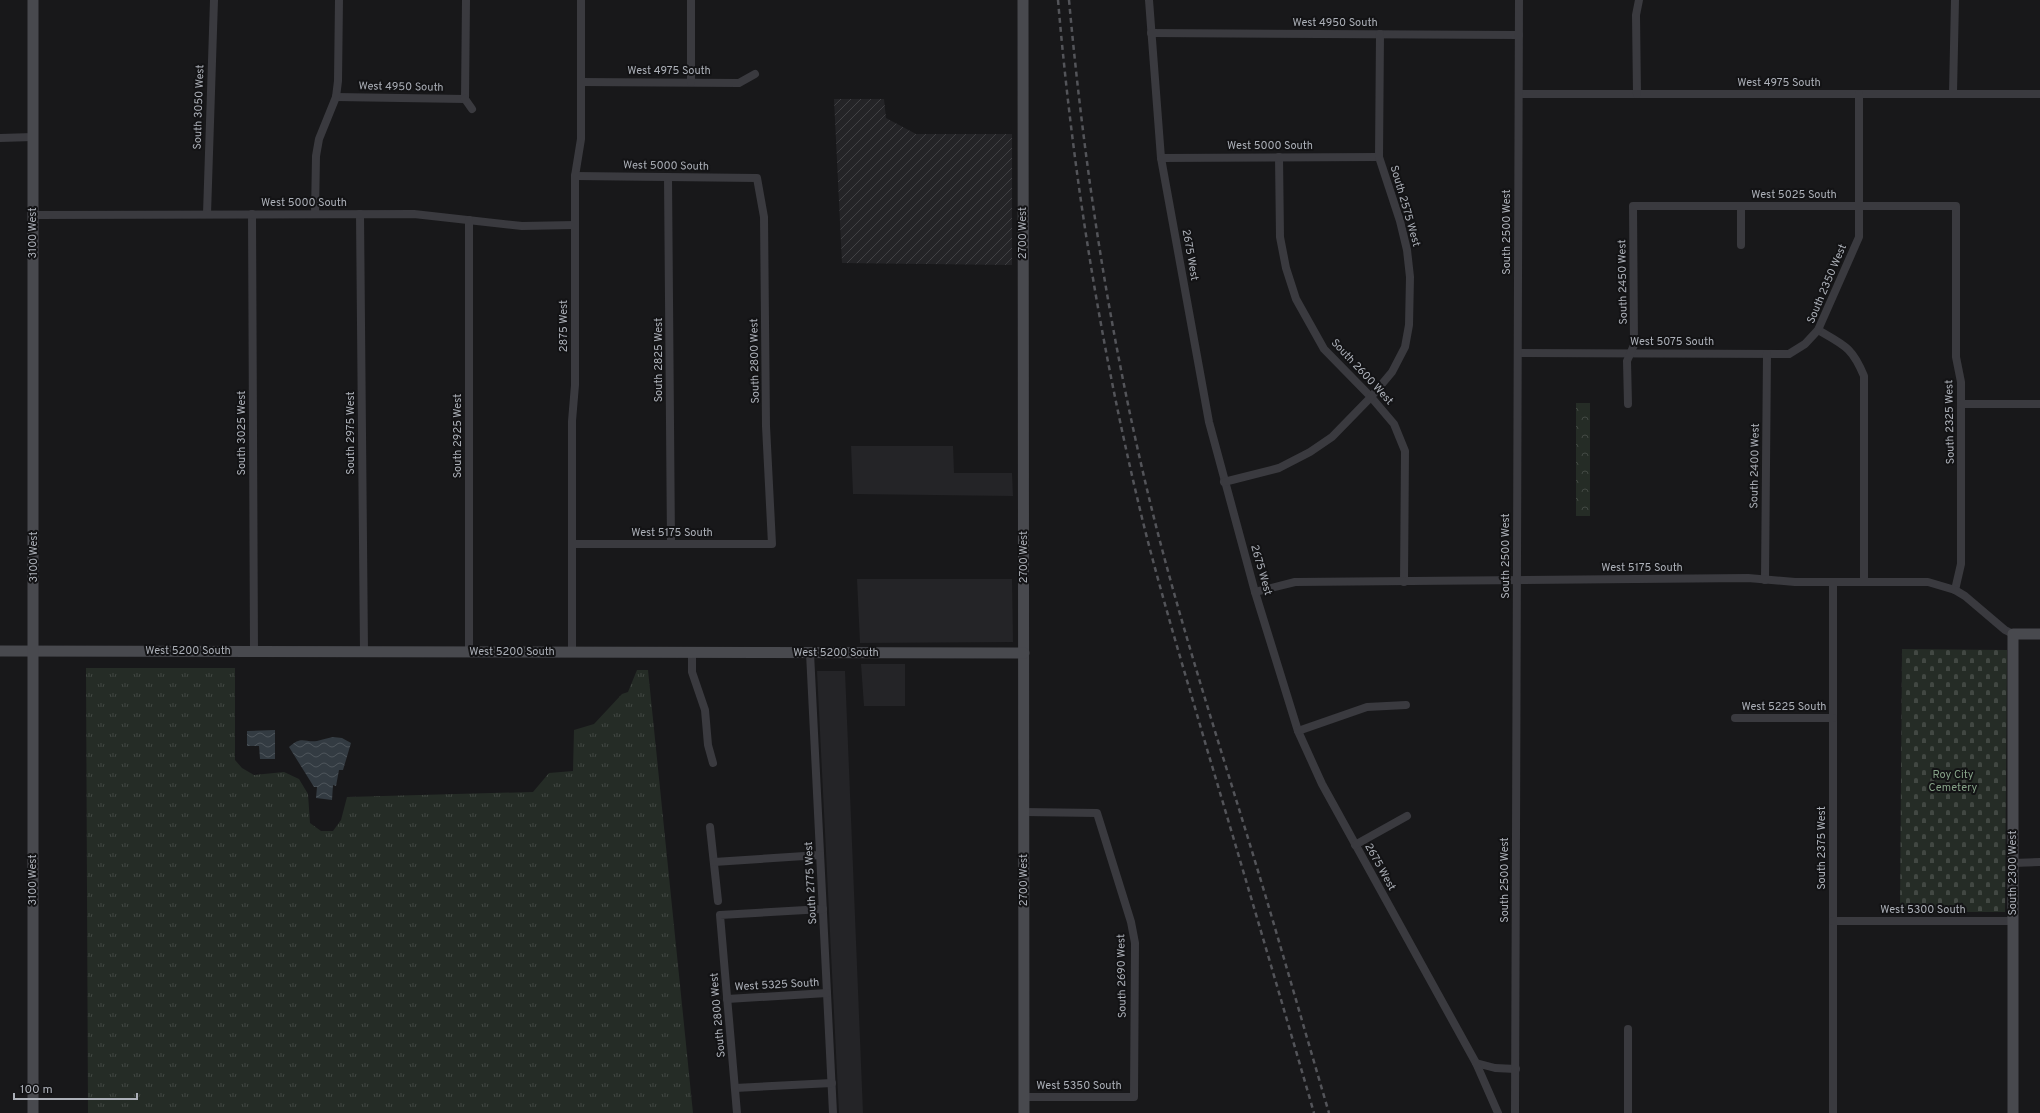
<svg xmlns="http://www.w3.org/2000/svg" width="2040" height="1113" font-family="Overpass,sans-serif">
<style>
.built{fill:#242427}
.industrial{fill:url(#industrial-furrows)}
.grass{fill:url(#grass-tufts)}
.cemetery{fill:url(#cemetery-stones)}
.park{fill:url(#park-crowns)}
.water{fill:url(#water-waves)}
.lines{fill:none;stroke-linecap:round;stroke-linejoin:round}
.street{stroke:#3a3a3f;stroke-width:8}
.secondary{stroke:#48494e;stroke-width:11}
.rail{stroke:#535459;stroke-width:2.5;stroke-dasharray:5 4;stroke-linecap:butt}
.labels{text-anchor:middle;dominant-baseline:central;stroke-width:4;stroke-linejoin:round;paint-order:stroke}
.street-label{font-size:11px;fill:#acb0b8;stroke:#131315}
.park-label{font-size:11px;fill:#85a187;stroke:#131315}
</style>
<defs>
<pattern id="industrial-furrows" width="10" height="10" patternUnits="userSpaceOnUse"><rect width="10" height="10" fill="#242427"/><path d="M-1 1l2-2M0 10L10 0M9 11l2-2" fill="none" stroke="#414144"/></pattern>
<pattern id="grass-tufts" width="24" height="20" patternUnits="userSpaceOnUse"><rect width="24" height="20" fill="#252c26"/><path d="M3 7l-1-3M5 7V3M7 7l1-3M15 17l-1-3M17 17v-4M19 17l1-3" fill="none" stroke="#424843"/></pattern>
<pattern id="cemetery-stones" width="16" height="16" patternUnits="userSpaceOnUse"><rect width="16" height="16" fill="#252c26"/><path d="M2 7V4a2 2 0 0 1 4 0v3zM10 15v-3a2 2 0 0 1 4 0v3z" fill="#424843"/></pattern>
<pattern id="park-crowns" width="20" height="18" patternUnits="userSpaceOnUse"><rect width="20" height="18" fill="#252c26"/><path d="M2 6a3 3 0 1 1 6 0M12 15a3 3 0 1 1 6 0" fill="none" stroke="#424843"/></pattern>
<pattern id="water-waves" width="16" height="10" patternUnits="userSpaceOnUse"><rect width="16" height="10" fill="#333b42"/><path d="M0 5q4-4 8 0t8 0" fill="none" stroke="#4e555b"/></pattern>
</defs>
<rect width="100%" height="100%" fill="#18181a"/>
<g class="built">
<polygon points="851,446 953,446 954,473 1012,473 1013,496 853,494"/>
<polygon points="857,579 1012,579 1013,642 860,643"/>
<polygon points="861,664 905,664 905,706 864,706"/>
<polygon points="817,671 845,671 863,1113 839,1113"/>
</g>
<polygon class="industrial" points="834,99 884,99 886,118 916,134 1012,134 1012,265 842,263"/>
<polygon class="grass" points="86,668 235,668 235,760 242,768 254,775 284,772 299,779 308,794 310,823 321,831 333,831 341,820 347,797 533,792 549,773 573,771 574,730 594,724 622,694 628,692 637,670 648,670 693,1113 88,1113"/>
<polygon class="cemetery" points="1902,649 2007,650 2005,912 1900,912"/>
<rect class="park" x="1576" y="403" width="14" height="113"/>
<g class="water">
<polygon points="275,730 275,759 260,759 259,746 247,746 247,731"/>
<path d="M333 737 342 738 351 743 343 770H339L336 786 333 785 332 800 316 798 317 787H314L289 747C302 735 305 743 317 741 322 740 327 738 333 737Z"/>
</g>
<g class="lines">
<g class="street">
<polyline points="1149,0 1161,158 1209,422 1255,592 1298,731 1322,784 1476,1063 1495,1068 1516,1069"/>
<polyline points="1151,33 1519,35"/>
<polyline points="581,82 739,83 755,74"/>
<polyline points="691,82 691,0"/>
<polyline points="1953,93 1955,0"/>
<polyline points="1519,94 2040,94"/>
<polyline points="1637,94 1636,15 1639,0"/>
<polyline points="336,97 465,99"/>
<polyline points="465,99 466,0"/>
<polyline points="465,99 472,109"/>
<polyline points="0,138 33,137"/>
<polyline points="1279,157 1280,237 1286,268 1296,299 1324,349 1371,397 1394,424 1405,451 1404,582"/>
<polyline points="1161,158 1379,157"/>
<polyline points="668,177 671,544"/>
<polyline points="1741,206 1741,245"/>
<polyline points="207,214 214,0"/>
<polyline points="252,214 254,651"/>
<polyline points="315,214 316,156 319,139 336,97 338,81 339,0"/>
<polyline points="360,214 364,652"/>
<polyline points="33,215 414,214 522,226 575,225"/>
<path d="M1818 330C1844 345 1852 347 1864 376V582"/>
<polyline points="1518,353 1789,354 1805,344 1818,330 1859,237 1859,94"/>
<polyline points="1628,404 1627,361 1634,345 1633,206 1956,206 1956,357 1961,382 1961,564 1955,590"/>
<polyline points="1961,404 2040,404"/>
<polyline points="1224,482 1279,468 1310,452 1332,437 1371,397 1392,372 1405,347 1409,325 1410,277 1407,250 1400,221 1379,157 1380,34"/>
<polyline points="572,544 772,544 766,426 764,217 757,178 575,176"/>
<polyline points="1765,580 1767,354"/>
<polyline points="1833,583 1833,1113"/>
<polyline points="1255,592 1295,582 1748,578 1795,582 1928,582 1955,590 1965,596 2005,630 2013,634"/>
<polyline points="469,652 469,220"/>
<polyline points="572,652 572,421 575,385 575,176 581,139 581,0"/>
<polyline points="692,652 692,672 705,710 708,745 713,763"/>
<polyline points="810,653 833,1113"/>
<polyline points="1735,718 1833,718"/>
<polyline points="1298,731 1367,707 1406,705"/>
<polyline points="1024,812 1097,813 1131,922 1135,943 1134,1097 1024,1097"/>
<polyline points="710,827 718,901"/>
<polyline points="1355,845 1407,816"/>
<polyline points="714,862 820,855"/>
<polyline points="2013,863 2040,862"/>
<polyline points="1833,921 2013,921"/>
<polyline points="727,999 827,993"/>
<polyline points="1628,1029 1628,1113"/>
<polyline points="1476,1063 1498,1113"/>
<polyline points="735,1088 832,1083"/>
<polyline points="737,1113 720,915 823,909"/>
<polyline points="1515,1113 1519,0"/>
</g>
<g class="secondary">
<polyline points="1023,0 1024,1113"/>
<polyline points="0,651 1024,653"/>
<polyline points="33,1113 33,0"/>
<polyline points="2013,1113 2013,634 2040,634"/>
</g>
<g class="rail">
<path d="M1058 0C1073 176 1101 350 1143 522 1162 598 1185 673 1207 749 1243 870 1279 992 1314 1113"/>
<path d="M1069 0C1085 176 1112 351 1155 522 1183 632 1218 740 1251 848 1278 936 1303 1025 1329 1113"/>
</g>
</g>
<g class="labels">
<g class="street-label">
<text x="1335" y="23">West 4950 South</text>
<text x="669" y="71">West 4975 South</text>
<text x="1779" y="83">West 4975 South</text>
<text transform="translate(401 87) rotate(1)">West 4950 South</text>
<text transform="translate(199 107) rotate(-88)">South 3050 West</text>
<text x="1270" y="146">West 5000 South</text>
<text transform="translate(666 166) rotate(1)">West 5000 South</text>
<text x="1794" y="195">West 5025 South</text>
<text x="304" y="203">West 5000 South</text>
<text transform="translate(1405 206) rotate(74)">South 2575 West</text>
<text transform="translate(1507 232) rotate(-90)">South 2500 West</text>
<text transform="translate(33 233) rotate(-90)">3100 West</text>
<text transform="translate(1023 233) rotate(-90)">2700 West</text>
<text transform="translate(1190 255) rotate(80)">2675 West</text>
<text transform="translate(1623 282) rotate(-91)">South 2450 West</text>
<text transform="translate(1827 284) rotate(-67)">South 2350 West</text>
<text transform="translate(564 326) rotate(-90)">2875 West</text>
<text x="1672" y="342">West 5075 South</text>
<text transform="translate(659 360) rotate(-90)">South 2825 West</text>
<text transform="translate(755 361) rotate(-91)">South 2800 West</text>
<text transform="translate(1362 372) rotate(47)">South 2600 West</text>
<text transform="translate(1950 422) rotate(-91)">South 2325 West</text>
<text transform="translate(242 433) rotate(-90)">South 3025 West</text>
<text transform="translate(351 433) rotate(-90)">South 2975 West</text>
<text transform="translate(458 436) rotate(-90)">South 2925 West</text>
<text transform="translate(1755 466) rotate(-89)">South 2400 West</text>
<text x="672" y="533">West 5175 South</text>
<text transform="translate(1506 556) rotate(-90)">South 2500 West</text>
<text transform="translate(34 557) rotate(-90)">3100 West</text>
<text transform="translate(1024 557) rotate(-90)">2700 West</text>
<text x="1642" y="568">West 5175 South</text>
<text transform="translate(1261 570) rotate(74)">2675 West</text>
<text x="188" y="651">West 5200 South</text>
<text x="512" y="652">West 5200 South</text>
<text x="836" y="653">West 5200 South</text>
<text x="1784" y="707">West 5225 South</text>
<text transform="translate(1822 848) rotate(-90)">South 2375 West</text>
<text transform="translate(1380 867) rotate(61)">2675 West</text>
<text transform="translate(2013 873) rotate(-90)">South 2300 West</text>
<text transform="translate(33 880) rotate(-90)">3100 West</text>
<text transform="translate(1024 880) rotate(-90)">2700 West</text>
<text transform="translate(1505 880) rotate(-90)">South 2500 West</text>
<text transform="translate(811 883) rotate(-93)">South 2775 West</text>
<text x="1923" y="910">West 5300 South</text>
<text transform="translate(1122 976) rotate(-91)">South 2690 West</text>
<text transform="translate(777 985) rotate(-3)">West 5325 South</text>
<text transform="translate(718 1015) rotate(-95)">South 2800 West</text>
<text x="1079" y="1086">West 5350 South</text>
</g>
<g class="park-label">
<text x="1953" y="775">Roy City<tspan x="1953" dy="13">Cemetery</tspan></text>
</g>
</g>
<path d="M14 1093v6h123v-6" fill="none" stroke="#acb0b8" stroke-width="2"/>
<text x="20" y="1093" font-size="12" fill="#acb0b8" stroke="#131315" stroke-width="3" paint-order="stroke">100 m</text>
</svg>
